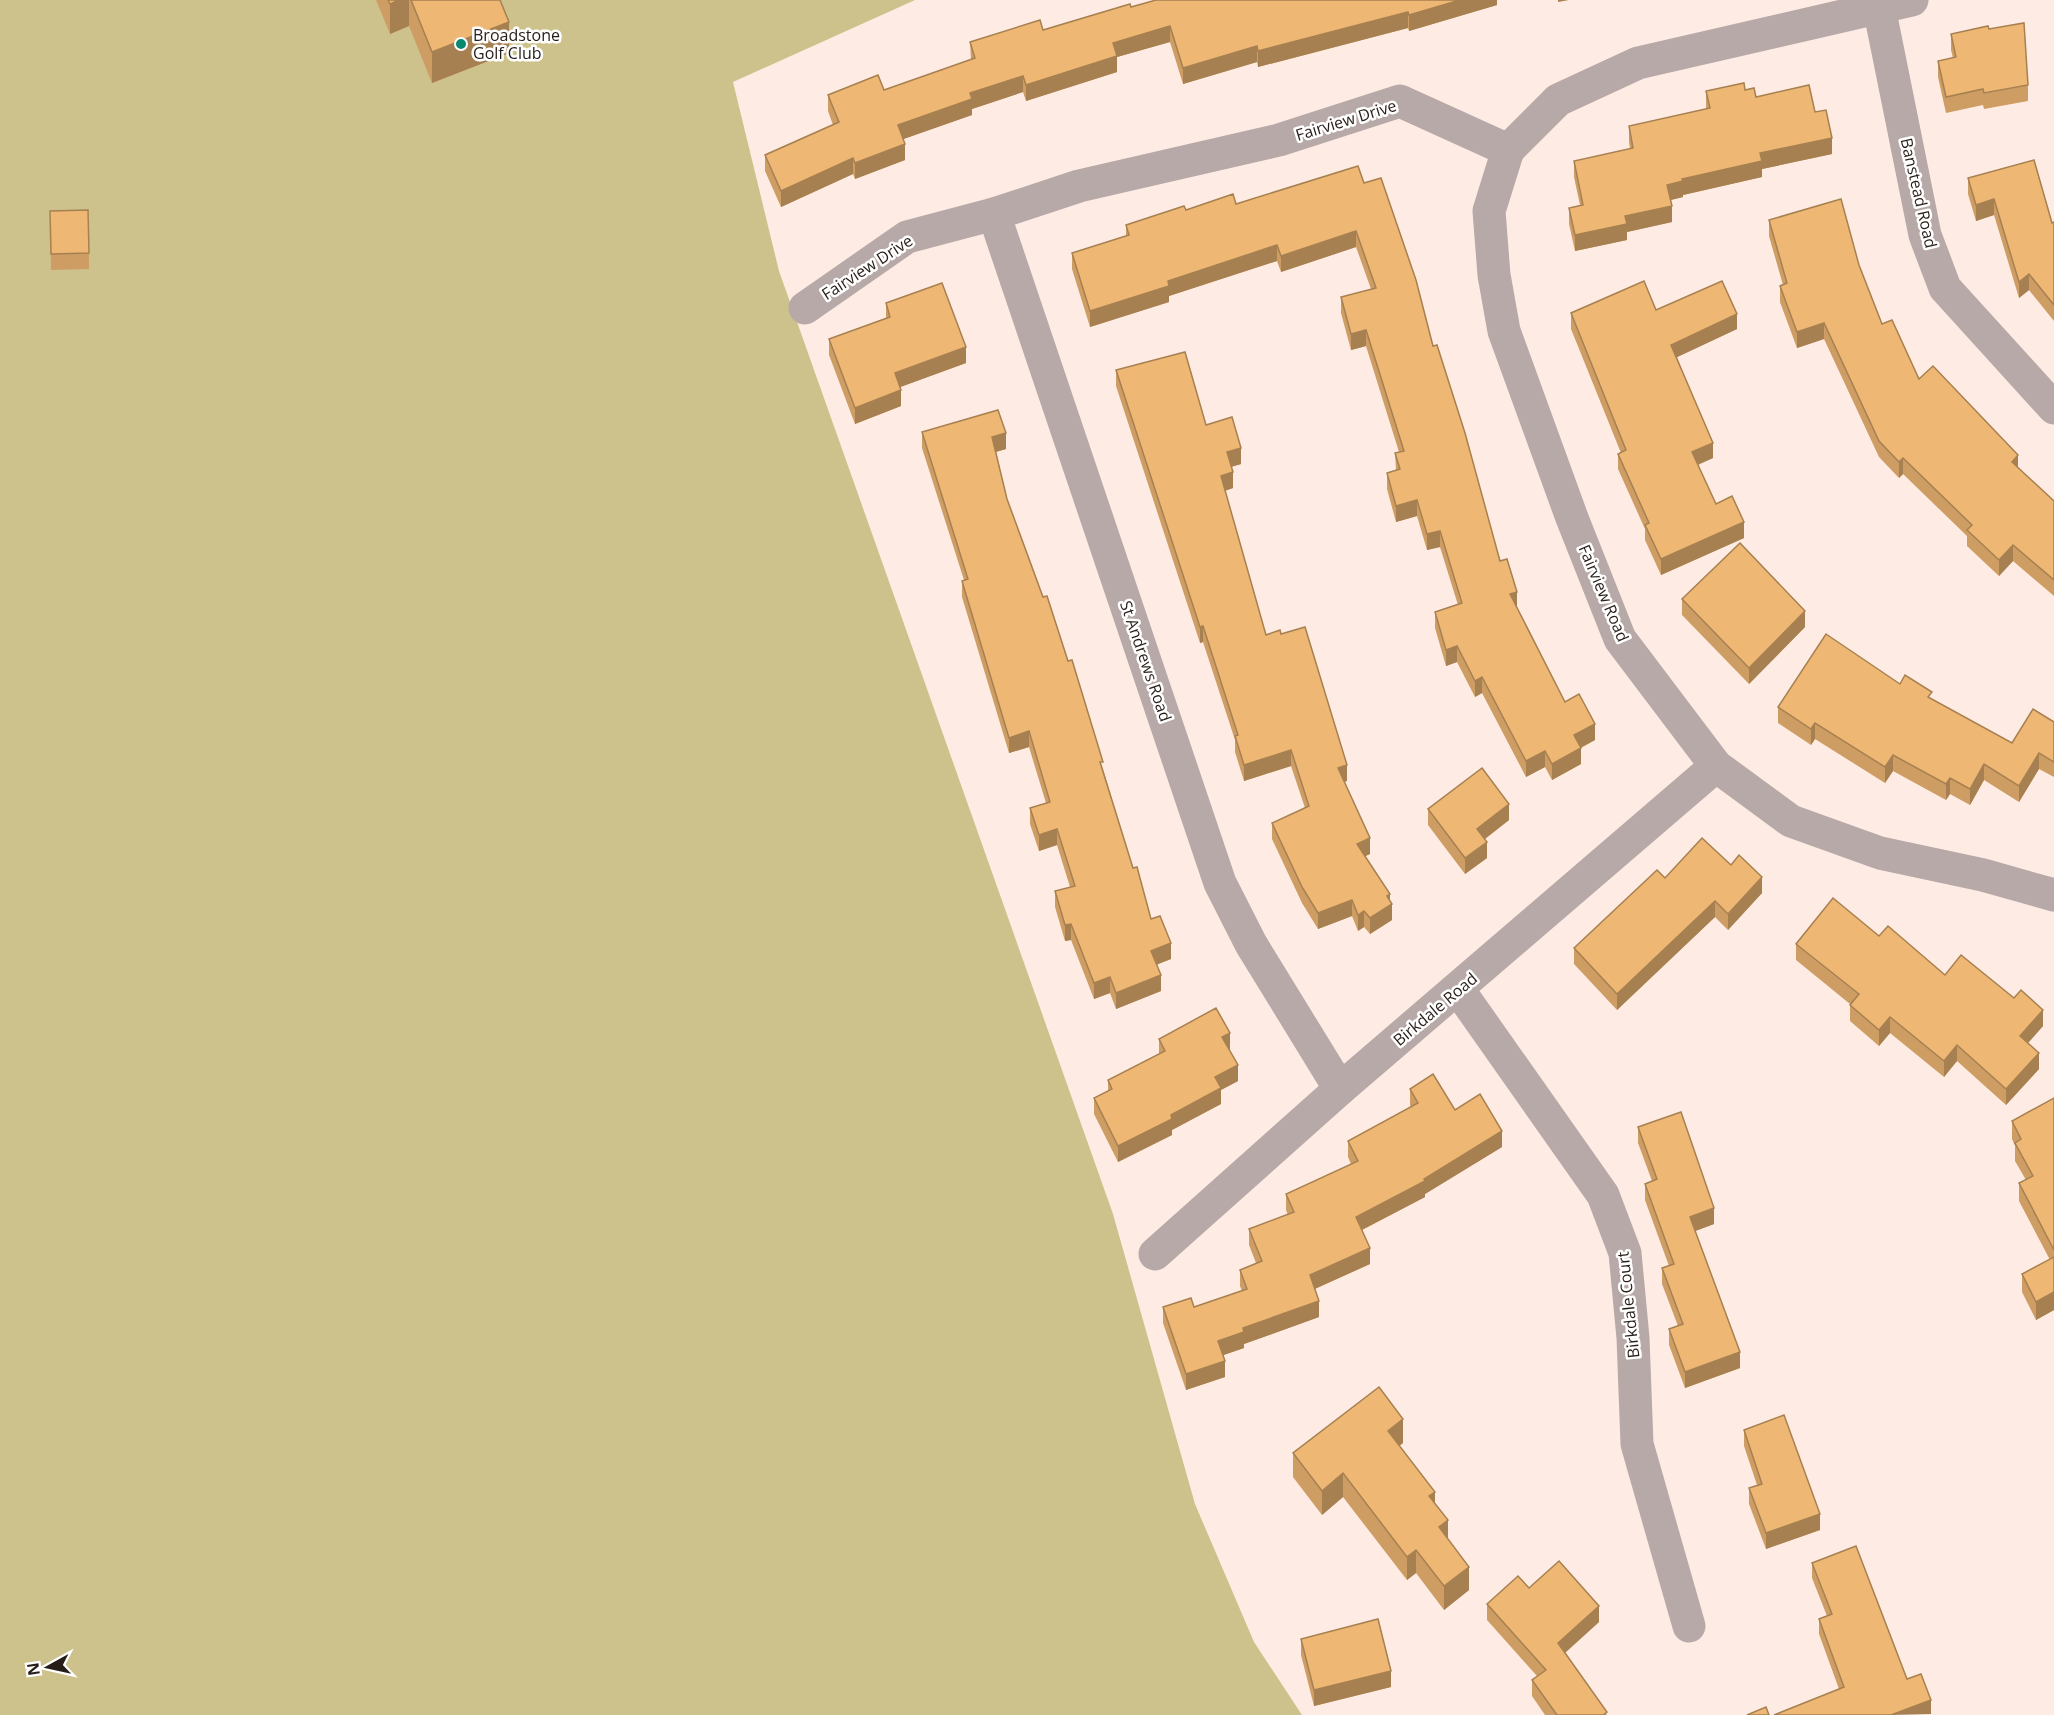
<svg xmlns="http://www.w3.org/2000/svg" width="2054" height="1715" font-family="'Open Sans',sans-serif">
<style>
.green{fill:#cec28c}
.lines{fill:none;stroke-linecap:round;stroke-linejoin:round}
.street{stroke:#b7a9a8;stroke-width:33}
.wall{fill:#cd9d64}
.shaded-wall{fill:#a78051}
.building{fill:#eeb774;stroke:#a78051;stroke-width:1.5}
.poi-dot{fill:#078a6e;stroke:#fff;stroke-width:2}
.labels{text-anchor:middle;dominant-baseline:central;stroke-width:5;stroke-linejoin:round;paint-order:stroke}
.poi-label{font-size:16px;fill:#271d18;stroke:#fff;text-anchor:start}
.street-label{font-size:16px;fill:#271d18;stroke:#fff}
</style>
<rect width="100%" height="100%" fill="#feece4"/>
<polygon class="green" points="0,0 915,0 733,82 779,271 1113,1214 1195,1504 1254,1642 1302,1715 0,1715"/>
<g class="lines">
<g class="street">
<polyline points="1879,7 1925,235 1945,288 2054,408"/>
<polyline points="1508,150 1489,211 1494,275 1504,331 1572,518 1620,639 1716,766 1791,821 1880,853 1983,875 2054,895"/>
<polyline points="994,214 1220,883 1251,944 1340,1089"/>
<polyline points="805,308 907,237 994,214 1079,186 1279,140 1400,101 1508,150 1558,100 1638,63 1912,0"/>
<polyline points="1458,989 1603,1195 1625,1253 1633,1338 1637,1444 1689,1626"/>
<polyline points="1155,1254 1340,1089 1716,766"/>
</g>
</g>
<g class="wall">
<polygon points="376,0 500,0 509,53 432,83 409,26 390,34"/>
<polygon points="1497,0 1497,5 1409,31 1408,28 1258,67 1257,62 1183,84 1170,42 1117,57 1117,72 1026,101 1023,92 972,109 972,115 903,139 905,160 855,179 853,174 781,207 765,171 765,155 833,125 828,111 828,95 884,90 971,60 970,42 1043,30 1131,7"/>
<polygon points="1989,29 2028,85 2028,101 1984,109 1983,105 1946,113 1938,77 1938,61 1953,58 1951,50 1951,34"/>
<polygon points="1745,90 1756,97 1815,112 1832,154 1762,169 1762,177 1683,195 1683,197 1670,200 1672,222 1627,232 1627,240 1575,251 1569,224 1569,208 1580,205 1574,177 1574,161 1630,149 1629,142 1629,126 1706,109 1706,91"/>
<polygon points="1968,178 2052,223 2054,222 2054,321 2029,290 2019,298 1994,215 1976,221 1968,194"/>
<polygon points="1364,183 1433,346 1500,561 1517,607 1565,702 1595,740 1581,748 1581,764 1552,780 1545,767 1526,777 1482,693 1475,697 1457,662 1446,666 1435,628 1435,612 1458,605 1440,547 1427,550 1417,516 1396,522 1387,489 1387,473 1396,470 1395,453 1399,452 1366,346 1351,350 1341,313 1341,297 1371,289 1356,247 1281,272 1277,261 1169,296 1169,302 1090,327 1072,269 1072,253 1126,236 1126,225 1186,210 1236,204"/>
<polygon points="50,211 89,253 89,269 51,270"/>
<polygon points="1769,220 1859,265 1882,324 1919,379 2018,468 2054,501 2054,596 2013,561 1999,576 1967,546 1967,536 1903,474 1899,478 1879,457 1824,339 1797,348 1780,302 1780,286 1783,285 1769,236"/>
<polygon points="886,303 966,363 900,387 901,406 855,424 829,355 829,339 886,318"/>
<polygon points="1656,310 1737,329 1677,357 1713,458 1698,465 1716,504 1744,538 1661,575 1645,540 1645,529 1618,469 1618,454 1621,453 1571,329 1571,313"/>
<polygon points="1116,370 1206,425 1241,464 1231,467 1233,488 1225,491 1266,635 1281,634 1347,781 1344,782 1370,854 1365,856 1390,901 1392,920 1370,934 1364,927 1358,931 1352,916 1318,929 1302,903 1272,839 1272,823 1305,808 1291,766 1244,781 1235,752 1235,740 1203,642 1200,643 1116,386"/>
<polygon points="922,432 1006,449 996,452 1007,499 1103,769 1133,868 1151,919 1171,959 1157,964 1161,991 1116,1009 1110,993 1094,999 1071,940 1065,941 1055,907 1055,891 1070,887 1057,845 1039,851 1030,824 1030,808 1046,803 1029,747 1009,753 962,597 962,581 964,580 922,448"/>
<polygon points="1682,599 1805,627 1749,684 1682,615"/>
<polygon points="1900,684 1932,699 2012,743 2054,722 2054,777 2039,769 2019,802 1984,780 1970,805 1950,794 1946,800 1893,771 1885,783 1815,739 1811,745 1778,723 1778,707"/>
<polygon points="1428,809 1509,820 1485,839 1487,858 1465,874 1428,825"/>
<polygon points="1731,865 1762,893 1728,930 1715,917 1617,1010 1574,964 1574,948 1665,878"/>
<polygon points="1879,936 1945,975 2043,1026 2028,1043 2039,1069 2006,1105 1957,1061 1944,1077 1890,1033 1879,1046 1850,1021 1850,1004 1796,960 1796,944"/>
<polygon points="1159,1039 1230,1049 1229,1050 1238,1081 1221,1090 1221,1104 1172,1130 1172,1135 1118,1162 1094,1114 1094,1098 1108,1091 1108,1080 1159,1054"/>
<polygon points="1410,1089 1455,1110 1502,1147 1425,1194 1425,1197 1362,1230 1370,1264 1315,1289 1319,1317 1244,1344 1244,1348 1223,1355 1225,1377 1186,1390 1163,1323 1163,1307 1194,1307 1242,1291 1240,1286 1240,1270 1256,1263 1249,1245 1249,1229 1288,1215 1286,1210 1286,1194 1351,1164 1348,1157 1348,1141 1411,1107 1410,1105"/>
<polygon points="2054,1098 2054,1310 2036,1320 2022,1292 2022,1274 2050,1260 2019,1201 2019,1183 2026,1180 2015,1161 2015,1146 2012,1139 2012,1121"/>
<polygon points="1638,1127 1714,1224 1695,1231 1740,1368 1685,1388 1669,1345 1669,1329 1678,1326 1662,1284 1662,1268 1669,1266 1645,1200 1645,1184 1652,1181 1638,1143"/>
<polygon points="1744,1430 1820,1530 1766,1549 1749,1504 1749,1488 1757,1485 1744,1446"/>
<polygon points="1403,1443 1399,1446 1435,1504 1448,1539 1469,1590 1444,1610 1416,1573 1407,1580 1343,1497 1322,1515 1293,1477 1293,1453"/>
<polygon points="1812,1563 1907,1679 1931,1714 1839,1689 1819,1634 1819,1619 1827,1616 1812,1578"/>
<polygon points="1529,1588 1599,1622 1565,1653 1607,1715 1545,1715 1532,1696 1532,1680 1537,1676 1487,1620 1487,1604"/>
<polygon points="1301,1639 1391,1687 1314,1706 1301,1655"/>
</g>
<g class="shaded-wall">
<polygon points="399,0 409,0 409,26 390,34 390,4"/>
<polygon points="1460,0 1497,0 1497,5 1409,31 1409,15"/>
<polygon points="1558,0 1569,0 1558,2"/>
<polygon points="1408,12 1408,28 1258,67 1258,51"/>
<polygon points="509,22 509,53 432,83 432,52"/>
<polygon points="1170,26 1170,42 1117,57 1117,72 1026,101 1026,85 1113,43"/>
<polygon points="1257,46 1257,62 1183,84 1183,68"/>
<polygon points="1023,76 1023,92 972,109 972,115 898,141 898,125 970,93"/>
<polygon points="1832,138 1832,154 1762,169 1762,177 1683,195 1683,197 1667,201 1667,185 1682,179 1760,153"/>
<polygon points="905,144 905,160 855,179 855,163"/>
<polygon points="853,158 853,174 781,207 781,191"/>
<polygon points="1994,199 1994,215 1976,221 1976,205"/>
<polygon points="1672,206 1672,222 1627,232 1627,240 1575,251 1575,235 1625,216"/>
<polygon points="1356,231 1356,247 1281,272 1281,256"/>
<polygon points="1277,245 1277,261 1169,296 1169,302 1090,327 1090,311 1168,281"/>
<polygon points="2029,274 2029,290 2019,298 2019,282"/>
<polygon points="1737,314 1737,329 1671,360 1671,345"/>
<polygon points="1824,323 1824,339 1797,348 1797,332"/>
<polygon points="1366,330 1366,346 1351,350 1351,334"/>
<polygon points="966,347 966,363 895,389 895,373"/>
<polygon points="901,390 901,406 855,424 855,408"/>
<polygon points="1006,433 1006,449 992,453 992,437"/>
<polygon points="1713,443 1713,458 1692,467 1692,452"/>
<polygon points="1241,448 1241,464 1227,468 1227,452"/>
<polygon points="2018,455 2018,471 2012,462"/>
<polygon points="1903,458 1903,474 1899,478 1899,462"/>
<polygon points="1233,472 1233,488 1221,492 1221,476"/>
<polygon points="1417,500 1417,516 1396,522 1396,506"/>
<polygon points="1744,522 1744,538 1661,575 1661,559"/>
<polygon points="1440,531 1440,547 1427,550 1427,534"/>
<polygon points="2013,545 2013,561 1999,576 1999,560"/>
<polygon points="1517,592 1517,608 1510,594"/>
<polygon points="1805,611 1805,627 1749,684 1749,668"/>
<polygon points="1203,626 1203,642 1200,643 1200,627"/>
<polygon points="1457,646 1457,662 1446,666 1446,650"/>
<polygon points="1482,677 1482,693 1475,697 1475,681"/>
<polygon points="1815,723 1815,739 1811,745 1811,729"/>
<polygon points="1595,724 1595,740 1574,751 1574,735"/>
<polygon points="1029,731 1029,747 1009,753 1009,738"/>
<polygon points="1581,748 1581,764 1552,780 1552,764"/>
<polygon points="1291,750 1291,766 1244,781 1244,765"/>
<polygon points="1545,751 1545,767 1526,777 1526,761"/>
<polygon points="2039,753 2039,769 2019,802 2019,786"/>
<polygon points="1893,755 1893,771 1885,783 1885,767"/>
<polygon points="1984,764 1984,780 1970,805 1970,789"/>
<polygon points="1347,765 1347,781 1338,784 1338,768"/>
<polygon points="1950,778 1950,794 1946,800 1946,784"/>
<polygon points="1509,804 1509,820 1477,845 1477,829"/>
<polygon points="1057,829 1057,845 1039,851 1039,835"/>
<polygon points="1370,838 1370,854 1357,860 1357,844"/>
<polygon points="1487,842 1487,858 1465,874 1465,858"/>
<polygon points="1762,877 1762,893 1728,930 1728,914"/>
<polygon points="1390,894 1390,905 1392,904 1392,920 1370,934 1370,918 1387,896"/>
<polygon points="1352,900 1352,916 1318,929 1318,913"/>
<polygon points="1715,901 1715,917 1617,1010 1617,994"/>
<polygon points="1364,911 1364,927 1358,931 1358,915"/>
<polygon points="1071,924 1071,940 1065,941 1065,925"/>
<polygon points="1171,943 1171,959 1151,967 1151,951"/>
<polygon points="1161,975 1161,991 1116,1009 1116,993"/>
<polygon points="1110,977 1110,993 1094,999 1094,983"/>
<polygon points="2043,1010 2043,1026 2020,1052 2020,1036"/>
<polygon points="1890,1017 1890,1033 1879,1046 1879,1030"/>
<polygon points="1230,1033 1230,1049 1222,1053 1222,1037"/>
<polygon points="1957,1045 1957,1061 1944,1077 1944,1061"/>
<polygon points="2039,1053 2039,1069 2006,1105 2006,1089"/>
<polygon points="1238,1065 1238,1081 1221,1090 1221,1104 1172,1130 1172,1135 1118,1162 1118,1146 1215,1077"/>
<polygon points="1502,1131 1502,1147 1425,1194 1425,1197 1356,1233 1356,1217 1424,1179"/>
<polygon points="1714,1208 1714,1224 1690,1233 1690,1217"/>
<polygon points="1370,1248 1370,1264 1310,1291 1310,1275"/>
<polygon points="2054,1292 2054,1310 2036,1320 2036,1302"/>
<polygon points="1319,1301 1319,1317 1244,1344 1244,1348 1218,1357 1218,1341 1243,1328"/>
<polygon points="1740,1352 1740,1368 1685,1388 1685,1372"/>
<polygon points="1225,1361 1225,1377 1186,1390 1186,1374"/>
<polygon points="1403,1419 1403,1443 1388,1455 1388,1431"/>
<polygon points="1343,1473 1343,1497 1322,1515 1322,1491"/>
<polygon points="1435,1492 1435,1515 1429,1496"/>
<polygon points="1820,1514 1820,1530 1766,1549 1766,1533"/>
<polygon points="1448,1520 1448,1544 1439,1527"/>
<polygon points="1416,1550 1416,1573 1407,1580 1407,1557"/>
<polygon points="1469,1567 1469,1590 1444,1610 1444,1586"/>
<polygon points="1599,1606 1599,1622 1558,1659 1558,1643"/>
<polygon points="1391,1671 1391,1687 1314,1706 1314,1690"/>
<polygon points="1931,1700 1931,1714 1891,1715"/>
</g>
<g class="building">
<polygon points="388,0 399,0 390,4"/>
<polygon points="411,0 500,0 509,22 432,52"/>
<polygon points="1156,0 1460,0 1409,15 1408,12 1258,51 1257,46 1183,68 1170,26 1113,43 1117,56 1026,85 1023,76 970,93 972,99 898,125 905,144 855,163 853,158 781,191 765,155 839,122 828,95 878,75 884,90 975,58 970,42 1040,20 1043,30 1130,4 1131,7"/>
<polygon points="2024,23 2028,85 1984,93 1983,89 1946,97 1938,61 1956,57 1951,34 1988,26 1989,29"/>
<polygon points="1744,83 1745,90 1754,88 1756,97 1809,85 1815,112 1826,110 1832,138 1760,153 1762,161 1682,179 1683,181 1667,185 1672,206 1625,216 1627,224 1575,235 1569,208 1583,205 1574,161 1633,148 1629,126 1710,108 1706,91"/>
<polygon points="2034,160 2052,223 2054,222 2054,305 2029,274 2019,282 1994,199 1976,205 1968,178"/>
<polygon points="1358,166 1364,183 1381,178 1416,280 1433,346 1437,345 1465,433 1500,561 1507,559 1517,592 1510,594 1565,702 1579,694 1595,724 1574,735 1581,748 1552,764 1545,751 1526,761 1482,677 1475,681 1457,646 1446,650 1435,612 1462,603 1440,531 1427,534 1417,500 1396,506 1387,473 1400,469 1395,453 1404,451 1366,330 1351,334 1341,297 1376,288 1356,231 1281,256 1277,245 1168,281 1169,286 1090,311 1072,253 1129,235 1126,225 1184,206 1186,210 1233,194 1236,204"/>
<polygon points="1841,199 1859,265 1882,324 1892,320 1919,379 1933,366 2018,455 2012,462 2054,501 2054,580 2013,545 1999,560 1967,530 1972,525 1903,458 1899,462 1879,441 1824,323 1797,332 1780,286 1787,283 1769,220"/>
<polygon points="88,210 89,253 51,254 50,211"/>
<polygon points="1644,281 1656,310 1722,281 1737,314 1671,345 1713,443 1692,452 1716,504 1732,496 1744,522 1661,559 1645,525 1649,523 1618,454 1626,450 1571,313"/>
<polygon points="942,283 966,347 895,373 901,390 855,408 829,339 890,317 886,303"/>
<polygon points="1185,352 1206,425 1232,417 1241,448 1227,452 1233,472 1221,476 1266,635 1280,630 1281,634 1305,627 1347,765 1338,768 1370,838 1357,844 1390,894 1387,896 1392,904 1370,918 1364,911 1358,915 1352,900 1318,913 1302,887 1272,823 1309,806 1291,750 1244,765 1235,736 1238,735 1203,626 1200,627 1116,370"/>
<polygon points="998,410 1006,433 992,437 1007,499 1043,597 1047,596 1068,661 1072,660 1103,762 1100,762 1133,868 1137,867 1151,919 1160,916 1171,943 1151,951 1161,975 1116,993 1110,977 1094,983 1071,924 1065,925 1055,891 1075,886 1057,829 1039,835 1030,808 1050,802 1029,731 1009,738 962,581 968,579 922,432"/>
<polygon points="1740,543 1805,611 1749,668 1682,599"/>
<polygon points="1826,634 1900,684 1905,675 1932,692 1928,697 2012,743 2033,709 2054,722 2054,762 2039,753 2019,786 1984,764 1970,789 1950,778 1946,784 1893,755 1885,767 1815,723 1811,729 1778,707"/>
<polygon points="1482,768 1509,804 1477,829 1487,842 1465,858 1428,809"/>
<polygon points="1702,838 1731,865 1739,855 1762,877 1728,914 1715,901 1617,994 1574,948 1657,870 1665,878"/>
<polygon points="1833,898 1879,936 1888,926 1945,975 1961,955 2014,998 2021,990 2043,1010 2020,1036 2039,1053 2006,1089 1957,1045 1944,1061 1890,1017 1879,1030 1850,1005 1859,994 1796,944"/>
<polygon points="1216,1008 1230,1033 1222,1037 1238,1065 1215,1077 1221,1088 1171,1115 1172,1119 1118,1146 1094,1098 1112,1089 1108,1080 1165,1051 1159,1039"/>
<polygon points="1433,1074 1455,1110 1480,1094 1502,1131 1424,1179 1425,1181 1356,1217 1370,1248 1310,1275 1319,1301 1243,1328 1244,1332 1218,1341 1225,1361 1186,1374 1163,1307 1191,1298 1194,1307 1247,1289 1240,1270 1262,1261 1249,1229 1294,1212 1286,1194 1358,1161 1348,1141 1418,1103 1410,1089"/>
<polygon points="2054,1098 2054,1250 2019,1183 2033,1176 2015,1143 2021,1139 2012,1121"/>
<polygon points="1681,1112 1714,1208 1690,1217 1740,1352 1685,1372 1669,1329 1683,1324 1662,1268 1674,1264 1645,1184 1657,1179 1638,1127"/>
<polygon points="2054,1257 2054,1292 2036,1302 2022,1274"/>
<polygon points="1379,1387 1403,1419 1388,1431 1435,1492 1429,1496 1448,1520 1439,1527 1469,1567 1444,1586 1416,1550 1407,1557 1343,1473 1322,1491 1293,1453"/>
<polygon points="1784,1415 1820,1514 1766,1533 1749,1488 1762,1484 1744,1430"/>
<polygon points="1856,1546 1907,1679 1921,1674 1931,1700 1891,1715 1774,1715 1844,1687 1819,1619 1832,1614 1812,1563"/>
<polygon points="1559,1561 1599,1606 1558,1643 1607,1712 1603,1715 1557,1715 1532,1680 1546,1670 1487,1604 1518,1576 1529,1588"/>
<polygon points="1378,1619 1391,1671 1314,1690 1301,1639"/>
<polygon points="1766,1707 1769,1715 1747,1715"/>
</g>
<circle class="poi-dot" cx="461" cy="44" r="6"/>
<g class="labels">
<g class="poi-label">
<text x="473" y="35">Broadstone<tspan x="473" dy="18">Golf Club</tspan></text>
</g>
<g class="street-label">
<text transform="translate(1346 120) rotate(-17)">Fairview Drive</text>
<text transform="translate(1919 193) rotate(77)">Banstead Road</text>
<text transform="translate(867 267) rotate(-33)">Fairview Drive</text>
<text transform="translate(1604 593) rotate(67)">Fairview Road</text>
<text transform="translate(1146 661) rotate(71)">St Andrews Road</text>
<text transform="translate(1435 1009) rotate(-40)">Birkdale Road</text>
<text transform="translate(1628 1305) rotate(-96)">Birkdale Court</text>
</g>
</g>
<g transform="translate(48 1667) rotate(262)" stroke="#ffffff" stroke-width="4.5" paint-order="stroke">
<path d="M0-4.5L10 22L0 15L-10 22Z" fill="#271d18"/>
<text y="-9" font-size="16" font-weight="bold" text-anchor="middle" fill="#271d18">N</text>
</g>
</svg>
